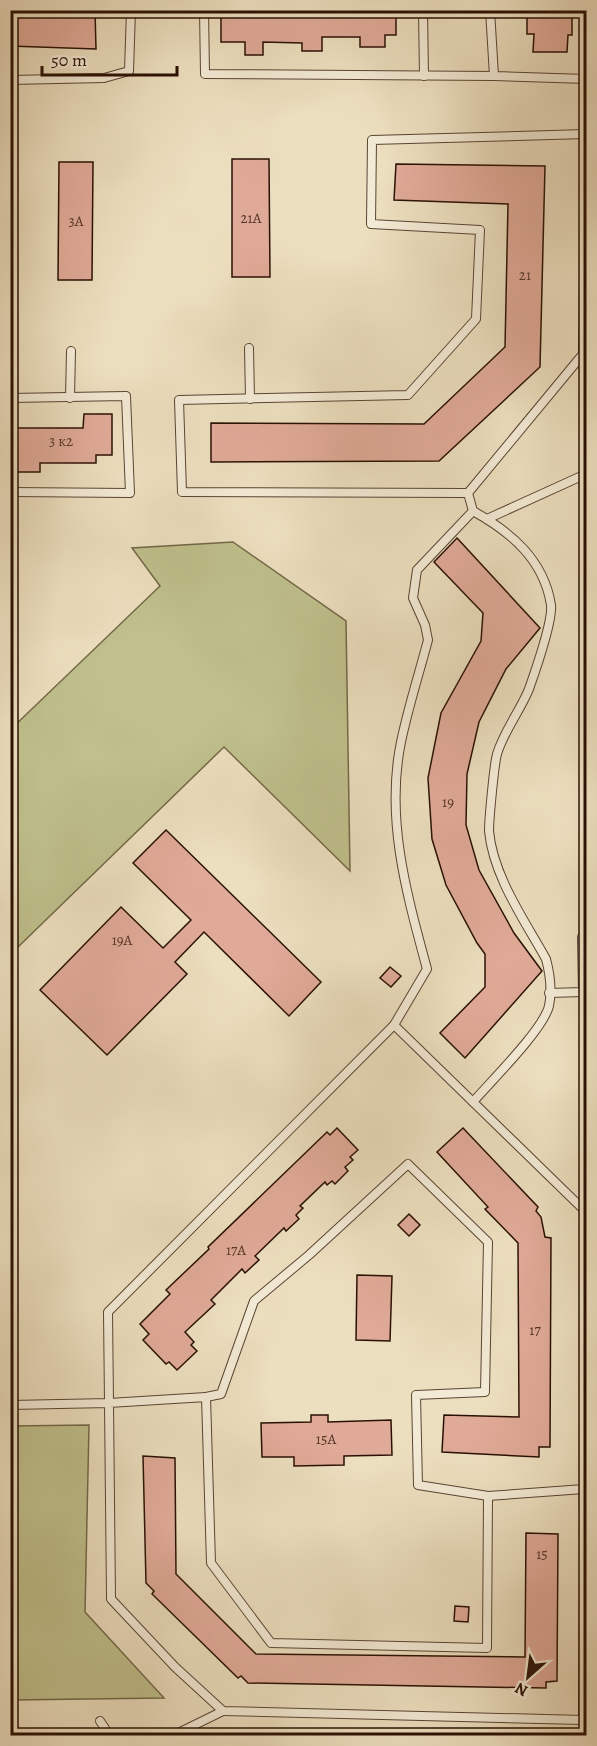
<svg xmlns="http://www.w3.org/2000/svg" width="597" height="1746" font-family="Alegreya,serif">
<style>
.green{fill:#bfc08c;stroke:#746848;stroke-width:1.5}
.building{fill:#e0aa98;stroke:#2a1104;stroke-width:1.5}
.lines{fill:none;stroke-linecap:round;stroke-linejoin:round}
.lane-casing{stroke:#5a4433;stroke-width:10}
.lane{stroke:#f3ead5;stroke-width:8}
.labels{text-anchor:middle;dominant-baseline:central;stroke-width:4.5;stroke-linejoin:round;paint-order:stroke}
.number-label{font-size:15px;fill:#583729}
</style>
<rect width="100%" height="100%" fill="#ecdfbf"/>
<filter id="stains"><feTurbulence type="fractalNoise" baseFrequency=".00333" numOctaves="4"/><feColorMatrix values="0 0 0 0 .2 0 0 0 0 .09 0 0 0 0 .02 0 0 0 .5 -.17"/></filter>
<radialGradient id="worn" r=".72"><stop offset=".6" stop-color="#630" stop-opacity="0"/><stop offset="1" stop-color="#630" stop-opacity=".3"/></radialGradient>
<g class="green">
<polygon points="233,542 346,621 350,871 224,747 18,947 10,940 11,729 160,586 132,548"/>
<polygon points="89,1425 85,1612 164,1698 11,1700 11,1426"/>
</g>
<g class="building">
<polygon points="10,10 95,10 96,49 10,46"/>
<polygon points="221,10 253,10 253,14 283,15 283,10 396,10 396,35 385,35 385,47 360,47 360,37 322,37 322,51 302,51 302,43 263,42 263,55 245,55 245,42 221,42"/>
<polygon points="564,10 564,16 572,16 572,35 568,35 567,52 533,52 534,34 527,34 527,11"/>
<polygon points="232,159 269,159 270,277 232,277"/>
<polygon points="59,162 93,162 92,280 58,280"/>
<polygon points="396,164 545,166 540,367 439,461 211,462 211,423 424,424 505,347 508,204 394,200"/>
<polygon points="84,414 112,414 112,455 96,455 96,463 40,463 40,472 10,472 10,428 83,428"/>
<polygon points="457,538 540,628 506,669 479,722 467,774 466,825 479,870 514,933 542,971 465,1058 440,1033 485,987 485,954 477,943 446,885 432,839 428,778 441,713 481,641 483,613 434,562"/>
<polygon points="166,830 321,982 289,1016 204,932 175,962 187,974 107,1055 40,990 121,907 163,948 191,920 133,863"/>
<polygon points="390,967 401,976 391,987 380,978"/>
<polygon points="337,1128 358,1150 350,1157 353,1160 345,1167 348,1171 335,1184 332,1181 327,1185 325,1182 300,1206 303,1208 296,1215 299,1219 286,1231 284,1228 255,1256 259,1260 245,1273 242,1269 211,1300 215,1304 185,1332 194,1342 191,1345 197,1351 177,1370 169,1362 166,1364 143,1340 149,1334 140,1324 170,1294 166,1290 209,1249 208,1247 327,1132 330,1135"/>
<polygon points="463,1128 538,1207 536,1211 541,1217 545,1237 551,1238 550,1447 539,1447 539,1457 442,1452 444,1415 519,1417 518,1243 485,1209 488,1207 437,1152"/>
<polygon points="409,1214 420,1225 409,1236 398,1225"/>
<polygon points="357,1275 392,1276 390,1341 356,1340"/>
<polygon points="311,1415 328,1415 328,1422 391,1420 392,1455 344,1456 344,1465 294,1466 294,1457 262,1457 261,1423 311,1422"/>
<polygon points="143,1456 175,1458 176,1574 256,1654 525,1657 526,1533 558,1534 557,1681 546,1682 546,1688 248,1683 241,1676 238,1678 152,1594 154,1591 146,1583"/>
<polygon points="455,1606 469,1607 468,1622 454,1621"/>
</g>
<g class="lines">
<defs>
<g id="lane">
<polyline points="204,10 205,74 494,76"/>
<polyline points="423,10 424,76"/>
<polyline points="490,10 494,76 586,79"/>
<polyline points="584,10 586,60"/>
<polyline points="10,80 104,78 129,71 131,10"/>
<polyline points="586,134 372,140 371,224 480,230 476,319 408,395 179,400 182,492 468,493 583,354 586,138"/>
<polyline points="249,348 250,399"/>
<polyline points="10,398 126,396 130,493 10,492"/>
<polyline points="70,398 71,351"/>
<polyline points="468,493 473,511"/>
<polyline points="487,519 586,474"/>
<polyline points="549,993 583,992 582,937"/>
<path d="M394 1025 427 969C407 895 385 819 401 742 408 708 419 674 428 640L425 625 413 598 417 570 473 511C511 532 544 560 551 605 553 621 535 672 529 689 520 711 504 731 497 754 494 765 489 820 489 831 493 876 525 921 546 959 550 974 552 991 549 1006 543 1030 491 1081 473 1102"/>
<polyline points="206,1397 221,1394 254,1301 309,1255 408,1164 488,1242 485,1392 416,1395 418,1485 488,1496"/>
<polyline points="10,1405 109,1403 108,1312 394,1025 586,1212 583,1720 223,1711 175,1667 111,1599 109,1403 206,1397 211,1563 271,1643 487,1648 488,1496 584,1489 586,1489"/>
<polyline points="100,1721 110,1736"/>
<polyline points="172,1736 223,1711"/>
</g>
</defs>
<use href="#lane" class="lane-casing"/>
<use href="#lane" class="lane"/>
</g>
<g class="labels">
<g class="number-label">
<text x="251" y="218">21А</text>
<text x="76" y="221">3А</text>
<text x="525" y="275">21</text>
<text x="61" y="441">3 к2</text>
<text x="448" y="802">19</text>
<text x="122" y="940">19А</text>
<text x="236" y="1250">17А</text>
<text x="535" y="1330">17</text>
<text x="326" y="1439">15А</text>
<text x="542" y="1554">15</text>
</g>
</g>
<rect width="597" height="1746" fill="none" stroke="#ecdfbf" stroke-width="36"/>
<rect x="12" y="12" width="573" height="1722" fill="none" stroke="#2a1104" stroke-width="3"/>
<rect x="18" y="18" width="561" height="1710" fill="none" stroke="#2a1104" stroke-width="1.5"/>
<g transform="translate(528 1677) rotate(208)" stroke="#f3ead5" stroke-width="4.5" paint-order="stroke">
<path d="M0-4.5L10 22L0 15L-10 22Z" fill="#2a1104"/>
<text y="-9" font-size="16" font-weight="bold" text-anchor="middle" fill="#2a1104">N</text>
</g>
<path d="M42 66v9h135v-9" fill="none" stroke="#2a1104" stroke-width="3"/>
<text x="51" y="66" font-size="18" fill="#2a1104" stroke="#f3ead5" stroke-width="4.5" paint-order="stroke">50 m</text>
<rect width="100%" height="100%" filter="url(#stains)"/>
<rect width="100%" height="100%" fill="url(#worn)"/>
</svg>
